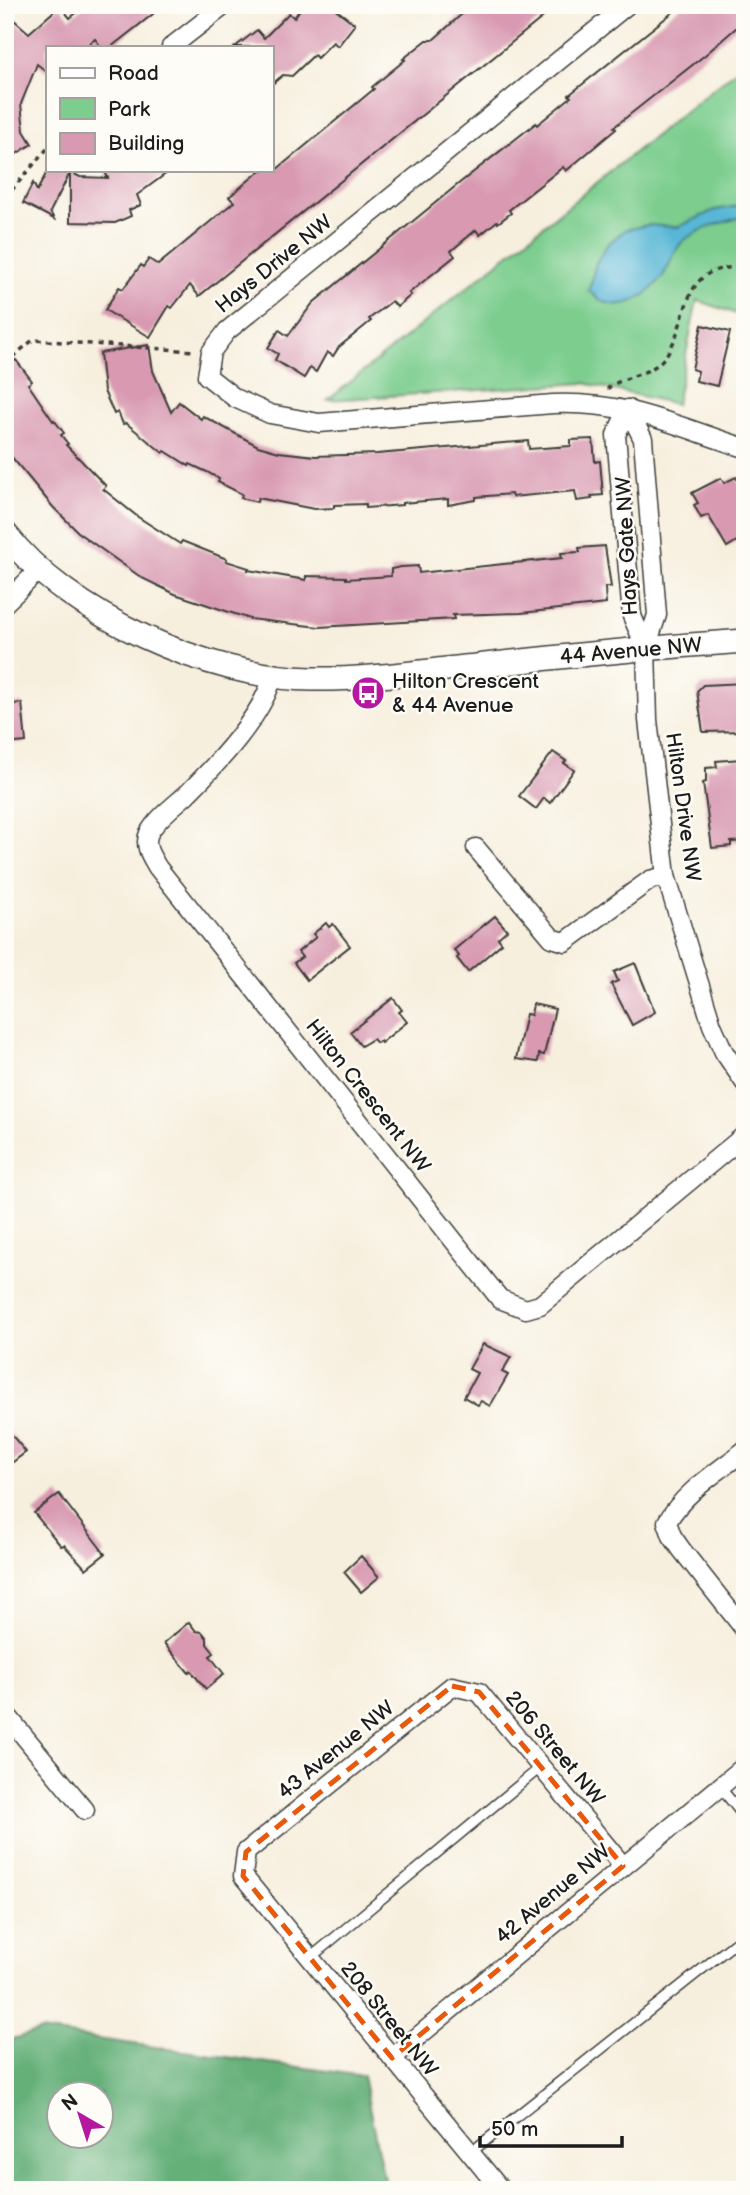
<svg xmlns="http://www.w3.org/2000/svg" width="750" height="2195" font-family="'Balsamiq Sans',sans-serif">
<style>
.green{fill:#7ccd8e;stroke:#4c7455;stroke-width:2}
.forest{fill:#65b079;stroke:#40664a;stroke-width:2;fill-rule:evenodd}
.water{fill:#58b7d6;stroke:#3a6a79;stroke-width:2}
.building{fill:#d899b1}
.lines{fill:none;stroke-linecap:round;stroke-linejoin:round}
.service-casing{stroke:#3d3c39;stroke-width:12}
.minor-casing{stroke:#3d3c39;stroke-width:21}
.tertiary-casing{stroke:#3d3c39;stroke-width:26}
.path{stroke:#3d3c39;stroke-width:3.5;stroke-dasharray:5 5;stroke-linecap:butt}
.service{stroke:#fff;stroke-width:9}
.minor{stroke:#fff;stroke-width:18}
.tertiary{stroke:#fff;stroke-width:23}
.marked{fill:none;stroke:#e8590c;stroke-width:5;stroke-dasharray:14 9;stroke-linejoin:round}
.labels{text-anchor:middle;dominant-baseline:central;stroke-width:5;stroke-linejoin:round;paint-order:stroke}
.street-label{font-size:21px;fill:#1c1c1c;stroke:#fdfcf7}
.poi-label{font-size:21px;fill:#1c1c1c;stroke:#fdfcf7;text-anchor:start}
</style>
<rect width="100%" height="100%" fill="#fdfcf7"/>
<filter id="ink" filterUnits="userSpaceOnUse"><feTurbulence type="fractalNoise" baseFrequency=".0143" numOctaves="2"/><feDisplacementMap in="SourceGraphic" scale="14" xChannelSelector="R" yChannelSelector="G"/><feConvolveMatrix kernelMatrix="1 2 1 2 8 2 1 2 1" color-interpolation-filters="sRGB"/></filter>
<filter id="wash" filterUnits="userSpaceOnUse"><feTurbulence type="fractalNoise" baseFrequency=".00686" numOctaves="4" result="noise"/><feDisplacementMap in="SourceGraphic" scale="28" xChannelSelector="R" yChannelSelector="G"/><feGaussianBlur stdDeviation="1.57" result="paint"/><feColorMatrix in="noise" values="0 0 0 0 0 0 0 0 0 0 0 0 0 0 0 0 0 1.4 0 .05"/><feComposite in="paint" operator="in"/></filter>
<g filter="url(#wash)">
<rect width="100%" height="100%" fill="#f7efde"/>
<polygon class="green" points="745,63 745,317 697,300 676,404 584,383 328,400"/>
<path class="forest" d="M40 2031 363 2076 386 2190H5V2041ZM60 2094H102V2136H60Z"/>
<path class="water" d="M745 205V216C726 222 705 226 689 237 673 246 672 264 662 277 649 295 625 312 602 301 597 299 593 294 589 291L596 263 608 244 625 230 647 225 678 227 715 210Z"/>
<g id="blocks">
<g class="building">
<polygon points="86,5 146,5 153,14 111,47 101,47 95,39 85,47 47,47 47,72 37,64 21,104 24,131 32,144 5,161 5,31 14,20 29,33 60,6 70,18"/>
<polygon points="303,5 330,5 355,24 338,46 333,42 317,58 314,55 292,76 283,75 271,85 271,47 235,47 257,30 264,38 289,13 294,18"/>
<polygon points="472,5 558,5 199,296 190,285 172,308 169,306 150,337 105,310 119,287 123,289 141,265 143,267 149,259 158,265 234,202 229,197 261,170 276,170 374,89 372,87 405,60 403,59 427,40 433,40"/>
<polygon points="682,5 745,5 745,20 705,55 614,127 616,129 566,171 563,167 509,210 511,213 498,223 497,221 480,235 476,230 451,251 455,256 409,293 411,295 397,307 392,301 369,319 371,321 339,347 333,356 327,352 316,372 310,368 304,378 275,360 278,354 268,348 279,330 288,336 313,303 462,181 536,123 537,125 571,97 569,95"/>
<polygon points="48,170 71,170 70,172 80,177 108,178 104,170 171,170 137,195 141,205 129,210 131,216 115,223 70,222 70,173 50,212 54,219 23,203 33,183 37,191"/>
<polygon points="702,325 730,332 717,386 696,381 698,371 692,369"/>
<polygon points="149,345 153,371 171,412 179,402 201,419 203,416 258,446 279,452 315,456 377,454 528,441 529,449 571,446 571,440 593,439 595,462 600,461 603,495 591,496 592,499 577,501 575,491 512,497 511,494 476,497 476,500 448,505 448,499 402,503 402,505 366,508 366,504 334,505 334,508 314,509 258,498 257,502 241,498 242,494 218,482 219,479 207,472 190,464 189,466 165,451 163,453 126,423 123,424 118,412 114,414 104,391 100,353"/>
<polygon points="16,360 32,381 28,384 53,421 54,420 64,433 61,435 68,444 66,445 106,486 103,489 138,517 180,544 182,541 227,559 226,561 249,568 248,570 306,580 306,576 346,577 346,579 391,576 391,569 401,567 418,566 419,573 562,558 561,553 580,552 579,548 605,546 611,587 605,587 606,604 521,613 453,615 454,619 319,627 250,619 175,594 142,578 80,534 53,507 10,455 5,446 5,368"/>
<polygon points="736,477 745,494 745,536 727,547 708,515 701,518 694,505 698,503 692,493 721,478 724,483"/>
<polygon points="745,683 745,731 703,732 697,691 703,685"/>
<polygon points="22,703 26,742 5,744 5,705"/>
<polygon points="553,752 566,761 564,763 574,770 550,803 544,798 536,809 519,796"/>
<polygon points="741,759 741,762 745,762 745,841 731,842 731,846 712,848 703,783 706,782 706,768 717,767 716,761"/>
<polygon points="495,916 507,930 498,938 502,943 468,972 457,958 459,956 454,950"/>
<polygon points="326,923 329,927 333,924 350,946 307,980 294,963 302,957 298,952 316,937 313,934"/>
<polygon points="635,963 655,1012 632,1025 611,984 618,981 614,972"/>
<polygon points="393,998 402,1010 399,1012 407,1022 381,1043 380,1041 377,1043 373,1039 361,1046 350,1032"/>
<polygon points="533,1004 555,1009 544,1055 539,1054 538,1062 516,1059 526,1014 531,1015"/>
<polygon points="483,1344 511,1357 502,1372 508,1375 490,1406 481,1401 478,1405 464,1397 477,1373 469,1369"/>
<polygon points="5,1427 26,1452 5,1468"/>
<polygon points="59,1494 105,1554 86,1569 64,1545 61,1546 34,1513"/>
<polygon points="361,1556 379,1577 361,1592 344,1572"/>
<polygon points="189,1622 196,1631 202,1632 207,1638 207,1644 214,1653 210,1656 224,1674 206,1689 191,1671 189,1673 164,1643"/>
</g>
</g>
</g>
<g filter="url(#ink)">
<use href="#blocks" fill-opacity="0" stroke="#3d3c39" stroke-width="2"/>
<g class="lines">
<defs>
<g id="service">
<polyline points="720,1787 745,1818"/>
<polyline points="310,1958 541,1767"/>
<polyline points="470,2153 745,1935"/>
</g>
<g id="minor">
<path d="M627 5 227 331 211 352 207 376 235 398 270 414 319 423 553 404C628 401 675 426 745 448"/>
<polyline points="171,47 225,5"/>
<polyline points="628,409 643,439 657,615 646,648 648,720 666,876 712,1025 724,1052 745,1083"/>
<polyline points="628,409 616,435 632,616 646,648"/>
<polyline points="5,603 40,569"/>
<path d="M273 675C264 715 216 765 187 794 175 805 157 818 149 833 143 846 152 858 158 868L500 1299 526 1309 540 1305 745 1135"/>
<polyline points="476,848 552,938 565,942 650,880 666,876"/>
<path d="M745 1450C718 1472 685 1491 667 1522L672 1536 681 1549 745 1630"/>
<polyline points="5,1713 85,1810"/>
<polyline points="392,2058 745,1766"/>
<polyline points="501,2190 243,1876 246,1852 452,1686 479,1692 623,1866"/>
</g>
<path id="tertiary" d="M5 533C67 615 210 678 312 679 367 680 422 671 476 666 565 656 655 647 745 641"/>
</defs>
<use href="#service" class="service-casing"/>
<use href="#minor" class="minor-casing"/>
<use href="#tertiary" class="tertiary-casing"/>
<g class="path">
<polyline points="5,198 47,149"/>
<polyline points="5,363 33,340 194,351"/>
<path d="M607 389C624 375 649 376 663 359 692 326 675 261 745 268"/>
</g>
<use href="#service" class="service"/>
<use href="#minor" class="minor"/>
<use href="#tertiary" class="tertiary"/>
</g>
</g>
<path class="marked" d="M452 1686 479 1692 623 1866 392 2058 243 1876 246 1852Z"/>
<defs>
<symbol id="bus-disc" viewBox="-11 -11 22 22"><circle r="9.5" fill="#b5179e" stroke="#fdfcf7"/><path d="M-5-6H5V4H4V6H2V4H-2V6H-4V4H-5ZM-3.5-4V0h7V-4ZM-3.5 1.2v1.5H-2V1.2ZM2 1.2v1.5H3.5V1.2Z" fill="#fff"/></symbol>
</defs>
<g fill-rule="evenodd">
<use href="#bus-disc" x="349" y="674" width="38" height="38"/>
</g>
<g class="labels">
<g class="street-label">
<text transform="translate(274 264) rotate(-39)">Hays Drive NW</text>
<text transform="translate(627 546) rotate(-93)">Hays Gate NW</text>
<text transform="translate(631 651) rotate(-5)">44 Avenue NW</text>
<text transform="translate(683 807) rotate(82)">Hilton Drive NW</text>
<text transform="translate(368 1096) rotate(52)">Hilton Crescent NW</text>
<text transform="translate(555 1748) rotate(50)">206 Street NW</text>
<text transform="translate(336 1750) rotate(-39)">43 Avenue NW</text>
<text transform="translate(553 1894) rotate(-40)">42 Avenue NW</text>
<text transform="translate(389 2019) rotate(51)">208 Street NW</text>
</g>
<g class="poi-label">
<text x="392" y="681">Hilton Crescent<tspan x="392" dy="24">&amp; 44 Avenue</tspan></text>
</g>
</g>
<rect width="750" height="2195" fill="none" stroke="#fdfcf7" stroke-width="28"/>
<rect x="46" y="46" width="228" height="126" fill="#fdfcf7" stroke="#a3a29f" stroke-width="2"/>
<rect x="60" y="68" width="35" height="10" fill="#ffffff" stroke="#a3a29f" stroke-width="2"/>
<text x="108" y="80" font-size="21" fill="#1c1c1c">Road</text>
<rect x="60" y="98" width="35" height="21" fill="#7ccd8e" stroke="#a3a29f" stroke-width="2"/>
<text x="108" y="116" font-size="21" fill="#1c1c1c">Park</text>
<rect x="60" y="133" width="35" height="21" fill="#d899b1" stroke="#a3a29f" stroke-width="2"/>
<text x="108" y="150" font-size="21" fill="#1c1c1c">Building</text>
<g transform="translate(80 2115) rotate(321)"><circle r="33" fill="#fdfcf7" stroke="#a3a29f" stroke-width="2"/>
<path d="M0-5L12 26L0 18L-12 26Z" fill="#b5179e"/>
<text y="-10" font-size="19" font-weight="bold" text-anchor="middle" fill="#1c1c1c">N</text>
</g>
<path d="M480 2136v10h142v-10" fill="none" stroke="#1c1c1c" stroke-width="3.5"/>
<text x="491" y="2136" font-size="21" fill="#1c1c1c" stroke="#fdfcf7" stroke-width="5" paint-order="stroke">50 m</text>
</svg>
